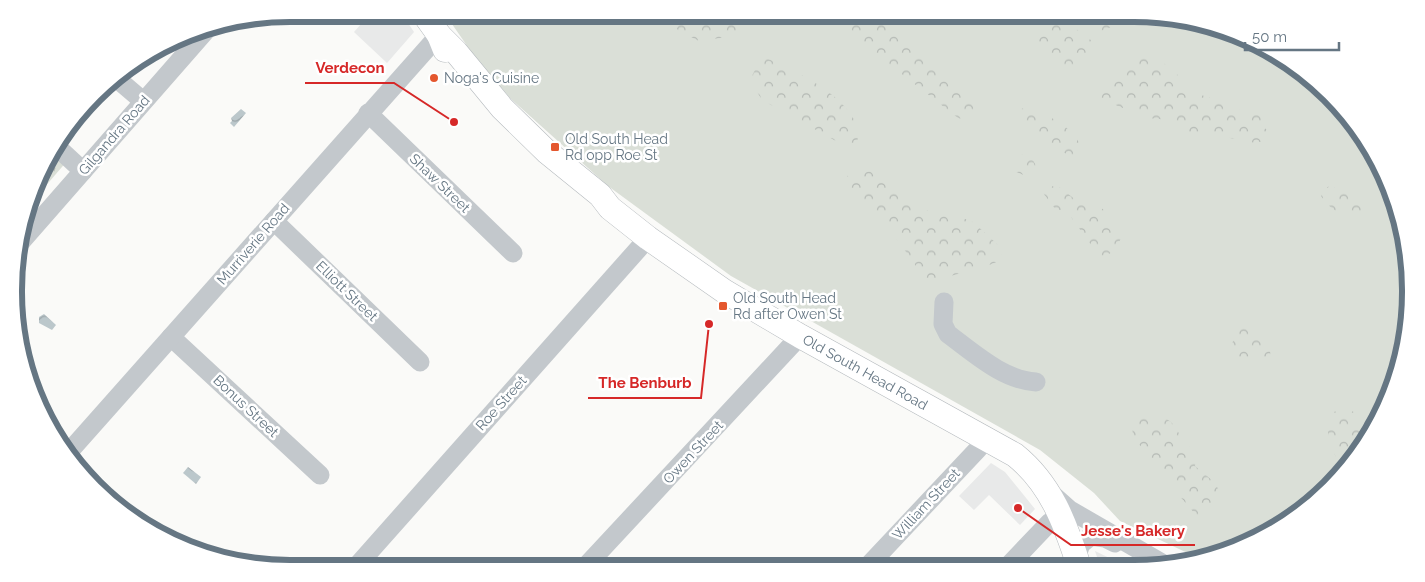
<svg xmlns="http://www.w3.org/2000/svg" width="1425" height="582" font-family="Raleway,sans-serif">
<style>
.built{fill:#e8e9e9}
.green{fill:#dadfd7}
.forest{fill:url(#forest-crowns)}
.park{fill:url(#park-tufts)}
.water{fill:url(#water-waves)}
.lines{fill:none;stroke-linecap:round;stroke-linejoin:round}
.major-casing{stroke:#b5babe;stroke-width:25}
.minor{stroke:#c3c8cc;stroke-width:19}
.major{stroke:#fff;stroke-width:24}
.poi-dot{fill:#e4572e;stroke:#fff;stroke-width:2}
.labels{text-anchor:middle;dominant-baseline:central;stroke-width:5;stroke-linejoin:round;paint-order:stroke}
.poi-label{font-size:14px;fill:#657683;stroke:#fff;text-anchor:start}
.street-label{font-size:14px;fill:#657683;stroke:#fff}
.rim{fill:none;stroke:#657683;stroke-width:6}
.leader{fill:none;stroke:#d62828;stroke-width:2}
.callout-dot{fill:#d62828;stroke:#fff;stroke-width:2}
.callout-label{font-size:15px;text-anchor:middle;font-weight:bold;fill:#d62828;stroke:#fff;stroke-width:5;stroke-linejoin:round;paint-order:stroke}
</style>
<defs>
<pattern id="forest-crowns" width="20" height="18" patternUnits="userSpaceOnUse" patternTransform="scale(1.25)"><rect width="20" height="18" fill="#dadfd7"/><path d="M2 6a3 3 0 1 1 6 0M12 15a3 3 0 1 1 6 0" fill="none" stroke="#b4b9b4"/></pattern>
<pattern id="park-tufts" width="24" height="20" patternUnits="userSpaceOnUse" patternTransform="scale(1.25)"><rect width="24" height="20" fill="#dadfd7"/><path d="M3 7l-1-3M5 7V3M7 7l1-3M15 17l-1-3M17 17v-4M19 17l1-3" fill="none" stroke="#b4b9b4"/></pattern>
<pattern id="water-waves" width="16" height="10" patternUnits="userSpaceOnUse" patternTransform="scale(1.25)"><rect width="16" height="10" fill="#bbc7cb"/><path d="M0 5q4-4 8 0t8 0" fill="none" stroke="#9ca6aa"/></pattern>
</defs>
<rect width="100%" height="100%" fill="#fafaf8"/>
<g class="built">
<polygon points="370,14 402,14 414,32 387,63 354,32"/>
<polygon points="991,463 1005,472 1035,509 1020,525 989,495 974,510 959,496"/>
<polygon points="1095,551 1126,566 1100,566"/>
</g>
<polygon class="green" points="445,14 1134,14 1223,28 1317,82 1383,168 1411,273 1397,380 1364,445 1317,500 1240,547 1198,558 1120,521 1094,493 1040,450 731,276 608,186 511,99 479,63"/>
<g class="forest">
<polygon points="663,14 743,14 749,18 748,28 741,35 699,41 679,31"/>
<polygon points="847,14 884,14 966,98 975,102 979,108 973,116 967,120 958,118 866,46 846,24"/>
<polygon points="1072,14 1127,14 1122,23 1101,31 1086,26"/>
<path d="M1060 22C1076 29 1109 41 1085 61 1080 64 1075 70 1069 71 1055 72 1039 53 1038 40 1038 37 1040 32 1041 29L1049 24Z"/>
<path d="M1144 52 1175 70 1181 82 1195 93 1229 104 1244 112 1256 113 1265 120 1263 127 1272 133 1264 141 1255 143 1220 136 1195 137 1160 119 1147 118 1101 99 1098 92C1107 77 1122 71 1131 56Z"/>
<path d="M765 58C793 68 852 98 858 130 859 133 858 138 857 142L845 146 762 100 750 80 758 64Z"/>
<path d="M1030 106C1048 117 1074 126 1081 147L1076 154 1071 156C1049 146 1030 134 1015 115L1021 109Z"/>
<path d="M1021 154C1030 157 1035 160 1037 170L1028 177 1014 171 1012 165 1014 157Z"/>
<path d="M871 171 893 182 914 205 929 211 950 213 973 222 997 244 1002 253 999 261C976 271 952 274 928 283L899 242 850 193 847 176Z"/>
<path d="M1051 186 1061 188 1078 202 1103 209 1117 228 1121 238C1116 249 1112 256 1099 256L1066 210H1056L1043 193Z"/>
<path d="M1329 186 1356 195 1364 200 1369 206 1362 219C1344 218 1331 211 1321 196L1324 190Z"/>
<path d="M1234 326C1252 329 1271 338 1271 359L1267 363C1248 361 1243 364 1229 350L1234 339 1226 335 1228 329Z"/>
<polygon points="1342,408 1357,413 1375,424 1364,445 1343,469 1331,448 1326,422 1334,412"/>
<path d="M1150 413C1177 421 1171 423 1185 442 1189 447 1196 452 1196 459 1196 462 1195 464 1195 466L1213 481 1219 490 1211 510 1203 516 1196 515 1171 486 1167 470 1157 466 1133 437 1132 424 1139 414Z"/>
</g>
<polygon class="park" points="51,153 68,160 43,189 40,185"/>
<g class="water">
<polygon points="241,109 246,113 234,127 230,123 232,121 231,118"/>
<polygon points="44,314 56,325 52,330 39,323 39,317"/>
<polygon points="188,467 201,477 196,484 183,473"/>
</g>
<g class="lines">
<defs>
<g id="major">
<polyline points="424,14 439,35 445,50"/>
<path id="s1" d="M439 35 456 52 502 108 547 152 600 195 610 208 648 238 724 291 800 336 1015 455C1051 484 1065 523 1079 566"/>
</g>
</defs>
<use href="#major" class="major-casing"/>
<g class="minor">
<polyline points="116,78 143,101"/>
<polyline points="368,113 513,253"/>
<polyline points="56,146 83,171"/>
<polyline points="274,221 420,362"/>
<polyline points="20,243 209,27"/>
<path d="M944 302 943 324 948 334C974 353 1003 380 1036 382"/>
<polyline points="171,337 320,475"/>
<polyline points="68,453 439,35"/>
<polyline points="1052,494 1070,510 1167,566"/>
<polyline points="1076,558 1081,544 1091,536 1105,538 1115,543"/>
<polyline points="1008,566 1049,523 1061,515"/>
<polyline points="585,567 800,336"/>
<polyline points="867,567 978,449 984,439"/>
<polyline points="355,568 648,238"/>
</g>
<use href="#major" class="major"/>
</g>
<g class="poi-dot">
<circle cx="434" cy="78" r="5"/>
<rect x="550" y="142" width="10" height="10" rx="2.5"/>
<rect x="718" y="301" width="10" height="10" rx="2.5"/>
</g>
<g class="labels">
<g class="poi-label">
<text x="444" y="78">Noga's Cuisine</text>
<text x="565" y="139">Old South Head<tspan x="565" dy="16">Rd opp Roe St</tspan></text>
<text x="733" y="298">Old South Head<tspan x="733" dy="16">Rd after Owen St</tspan></text>
</g>
<g class="street-label">
<text transform="translate(114 135) rotate(-49)">Gilgandra Road</text>
<text transform="translate(440 183) rotate(44)">Shaw Street</text>
<text transform="translate(253 244) rotate(-49)">Murriverie Road</text>
<text transform="translate(347 291) rotate(44)">Elliott Street</text>
<text stroke="none"><textPath href="#s1" startOffset="548">Old South Head Road</textPath></text>
<text transform="translate(501 403) rotate(-48)">Roe Street</text>
<text transform="translate(246 406) rotate(43)">Bonus Street</text>
<text transform="translate(693 452) rotate(-47)">Owen Street</text>
<text transform="translate(926 504) rotate(-47)">William Street</text>
</g>
</g>
<path d="M0 0H1425V582H0ZM290 22H1134A268 268 0 0 1 1402 290V292A268 268 0 0 1 1134 560H290A268 268 0 0 1 22 292V290A268 268 0 0 1 290 22Z" fill="#fff" fill-rule="evenodd"/>
<path class="rim" d="M290 22H1134A268 268 0 0 1 1402 290V292A268 268 0 0 1 1134 560H290A268 268 0 0 1 22 292V290A268 268 0 0 1 290 22Z"/>
<path class="leader" d="M454 122L394 83H305M709 324L701 398H588M1018 508L1071 545H1195"/>
<g class="callout-dot">
<circle cx="454" cy="122" r="5"/>
<circle cx="709" cy="324" r="5"/>
<circle cx="1018" cy="508" r="5"/>
</g>
<g class="callout-label">
<text x="350" y="73">Verdecon</text>
<text x="645" y="388">The Benburb</text>
<text x="1133" y="536">Jesse's Bakery</text>
</g>
<path d="M1245 42v8h94v-8" fill="none" stroke="#657683" stroke-width="2.5"/>
<text x="1252" y="42" font-size="15" fill="#657683" stroke="#ffffff" stroke-width="4" paint-order="stroke">50 m</text>
</svg>
